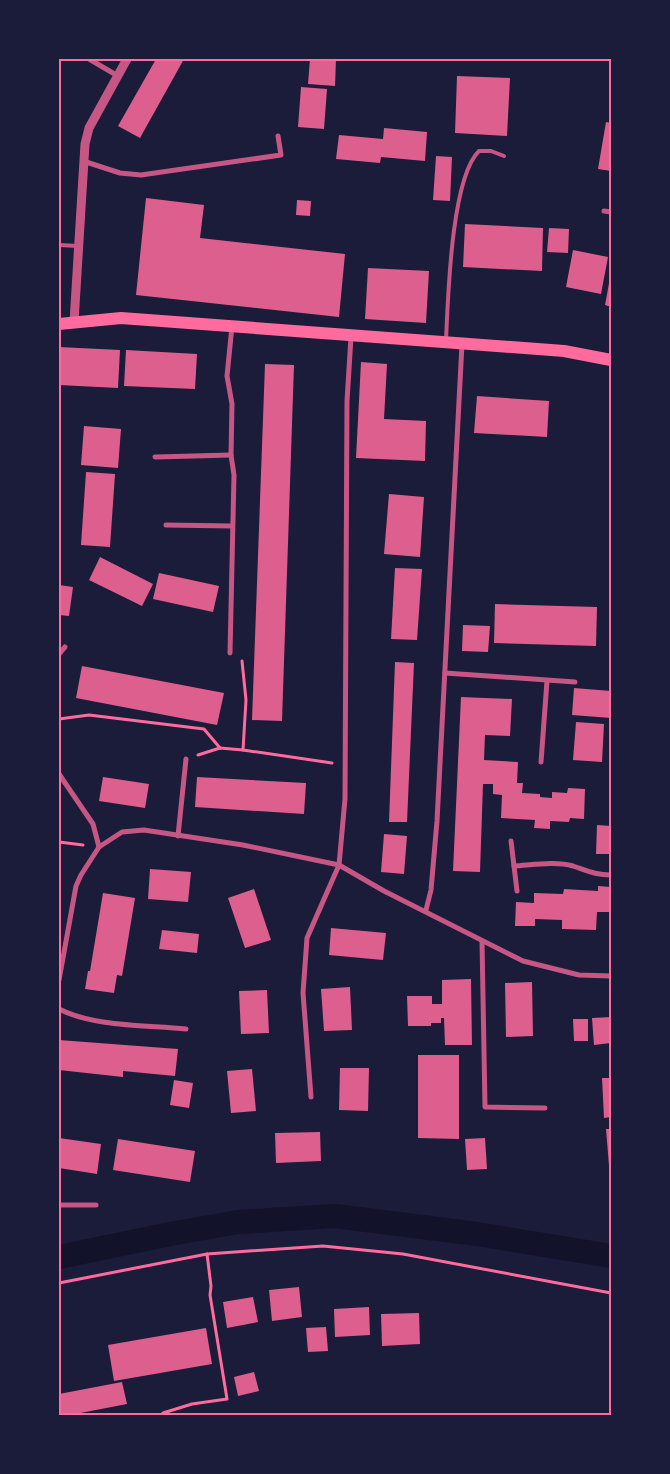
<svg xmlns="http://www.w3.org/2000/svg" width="670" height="1474" font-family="'Noto Sans',sans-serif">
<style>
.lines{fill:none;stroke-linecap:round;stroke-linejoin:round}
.canal{stroke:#12122b;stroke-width:24}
.building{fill:#dd5f8e}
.path{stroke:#ff6b9d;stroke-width:3}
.service{stroke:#c65784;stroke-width:4}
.minor{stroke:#c65784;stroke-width:5}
.tertiary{stroke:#c65784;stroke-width:9}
.primary{stroke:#ff6b9d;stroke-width:12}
.neatline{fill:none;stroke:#ff6b9d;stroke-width:2}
</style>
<rect width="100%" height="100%" fill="#1b1b3a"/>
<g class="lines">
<polyline class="canal" points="59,1257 170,1234 238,1222 335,1216 477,1234 611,1256"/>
</g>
<g class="building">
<polygon points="156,59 184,59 140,138 118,126"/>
<polygon points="310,59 336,59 335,86 308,84"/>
<polygon points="457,76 510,78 507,136 455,133"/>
<polygon points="301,87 327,89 324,129 298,127"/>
<polygon points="606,122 611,123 611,171 598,169"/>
<polygon points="384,128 427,132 425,161 381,157 380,163 336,159 339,135 383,139"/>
<polygon points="436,156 452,157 450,201 433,200"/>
<polygon points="146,198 204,205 200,238 345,254 339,317 136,295"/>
<polygon points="297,200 311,201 310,216 296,215"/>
<polygon points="465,224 543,228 542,271 463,267"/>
<polygon points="549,228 569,229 568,253 547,252"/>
<polygon points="573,250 608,257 601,294 566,287"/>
<polygon points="368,268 429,271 426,323 365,319"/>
<polygon points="610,278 611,278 611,307 605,305"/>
<polygon points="59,347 120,350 118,388 59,385"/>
<polygon points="126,350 197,354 195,389 124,386"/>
<polygon points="361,362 387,364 384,419 426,421 425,461 356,458"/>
<polygon points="265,364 294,365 282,721 252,720"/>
<polygon points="477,396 549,401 547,437 474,433"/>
<polygon points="84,426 121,429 118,468 81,465"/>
<polygon points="86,472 115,474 110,547 81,545"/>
<polygon points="389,494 424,497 420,557 384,554"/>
<polygon points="100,557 153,584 142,606 89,580"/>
<polygon points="395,568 422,569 417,640 391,639"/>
<polygon points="159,573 219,586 213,612 153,599"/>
<polygon points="59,585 73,587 69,616 59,615"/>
<polygon points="495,604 597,607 596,646 494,643"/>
<polygon points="463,625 490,626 488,652 462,651"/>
<polygon points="395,662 414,663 407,822 389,822"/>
<polygon points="82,666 224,693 217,725 76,698"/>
<polygon points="574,688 611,691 611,718 572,715"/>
<polygon points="461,697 512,699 510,736 485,735 484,760 518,762 517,783 523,783 522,793 540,794 540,797 552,798 552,792 567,793 568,788 585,789 584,819 570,818 569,822 550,821 550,829 534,828 535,820 501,818 502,795 493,794 493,784 483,784 480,872 453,871"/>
<polygon points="576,722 604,724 602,762 573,760"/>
<polygon points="103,777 149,784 145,808 99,801"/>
<polygon points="197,777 306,783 304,814 195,807"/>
<polygon points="597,825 611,826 611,854 596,854"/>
<polygon points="384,834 407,836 404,874 381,872"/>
<polygon points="150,869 191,872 188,902 148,899"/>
<polygon points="598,886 611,887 611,912 597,912 596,930 562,929 562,920 535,919 535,926 515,926 516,902 534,903 534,893 563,894 564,889 598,891"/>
<polygon points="254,889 271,940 245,948 228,898"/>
<polygon points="103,893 135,898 122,976 117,975 114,993 85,989 88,971 90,971"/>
<polygon points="331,928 386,933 383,960 329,955"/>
<polygon points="162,930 199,934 197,953 159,949"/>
<polygon points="471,979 472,1045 445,1045 444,1018 441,1018 441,1023 431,1023 431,1026 408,1026 407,996 432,996 432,1004 442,1004 442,980"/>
<polygon points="532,982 533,1036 506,1037 505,983"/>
<polygon points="350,987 352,1030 324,1031 321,989"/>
<polygon points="267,990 269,1033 241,1034 239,991"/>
<polygon points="611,1017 611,1043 594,1045 592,1018"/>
<polygon points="573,1019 588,1019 588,1041 574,1041"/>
<polygon points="59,1040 178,1049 175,1076 123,1071 123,1077 59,1070"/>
<polygon points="418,1055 459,1055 459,1139 418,1138"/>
<polygon points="340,1068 369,1068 368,1111 339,1110"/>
<polygon points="252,1069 256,1111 231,1113 227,1071"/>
<polygon points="602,1078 611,1078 611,1117 604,1118"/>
<polygon points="174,1080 193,1083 189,1108 170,1105"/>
<polygon points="606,1129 611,1129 611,1178 610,1178"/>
<polygon points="320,1132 321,1161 276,1163 275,1133"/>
<polygon points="59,1138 101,1144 97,1174 59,1168"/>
<polygon points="485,1138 487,1169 467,1170 465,1139"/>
<polygon points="118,1139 195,1151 190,1182 113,1170"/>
<polygon points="299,1287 302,1317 272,1321 269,1290"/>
<polygon points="253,1297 258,1322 227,1328 223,1302"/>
<polygon points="369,1307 370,1335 335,1337 334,1309"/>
<polygon points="419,1313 420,1344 382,1346 381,1314"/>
<polygon points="326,1327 328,1351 308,1352 306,1328"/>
<polygon points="206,1328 212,1364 114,1381 108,1345"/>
<polygon points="254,1372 259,1391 238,1396 234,1377"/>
<polygon points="122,1382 127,1404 70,1415 59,1415 59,1394"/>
</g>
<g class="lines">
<g class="path">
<polyline points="59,719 89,715 204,729 220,748"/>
<polyline points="243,750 332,763"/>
<polyline points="198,755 220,748 243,750 246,700 242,661"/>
<polyline points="59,842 83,845"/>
<polyline points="59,1283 207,1254 323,1246 403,1254 611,1293"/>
<polyline points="163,1413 192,1404 227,1399 210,1295 211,1286 207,1254"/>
</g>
<g class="service">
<polyline points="59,245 78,246"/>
<path d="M446 340C448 299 451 178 479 151H491L504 156"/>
</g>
<g class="minor">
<polyline points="89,59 118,76"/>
<polyline points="83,161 120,173 141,175 281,155 278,136"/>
<polyline points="604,211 611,212"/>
<polyline points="155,457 231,455"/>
<polyline points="166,525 232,526"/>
<polyline points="230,653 234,475 231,455 232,404 227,376 232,326"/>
<polyline points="59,654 65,647"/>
<polyline points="445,673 575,682"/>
<polyline points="541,762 547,681"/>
<polyline points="59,774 93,824 99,847"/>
<polyline points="178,836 186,759"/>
<polyline points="511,841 517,891"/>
<polyline points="99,847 122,832 144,830 243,845 339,865 384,891 523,961 579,975 611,976"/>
<path d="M514 866C532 865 556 861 573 866 588 871 595 875 611 875"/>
<polyline points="426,910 431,890 437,821 462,344"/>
<polyline points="482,941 485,1107 545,1108"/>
<polyline points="59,980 76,886 81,875 99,847"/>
<path d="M59 1009C94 1027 147 1025 186 1029"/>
<polyline points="311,1097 303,993 307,938 339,865 345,799 347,401 351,337"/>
<polyline points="59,1205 96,1205"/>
</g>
<polyline class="tertiary" points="74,322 85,144 89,128 127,59"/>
<polyline class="primary" points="59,324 121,318 564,351 611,360"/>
</g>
<rect width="670" height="1474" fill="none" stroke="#1b1b3a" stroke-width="120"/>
<rect x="60" y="60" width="550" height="1354" class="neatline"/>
</svg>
